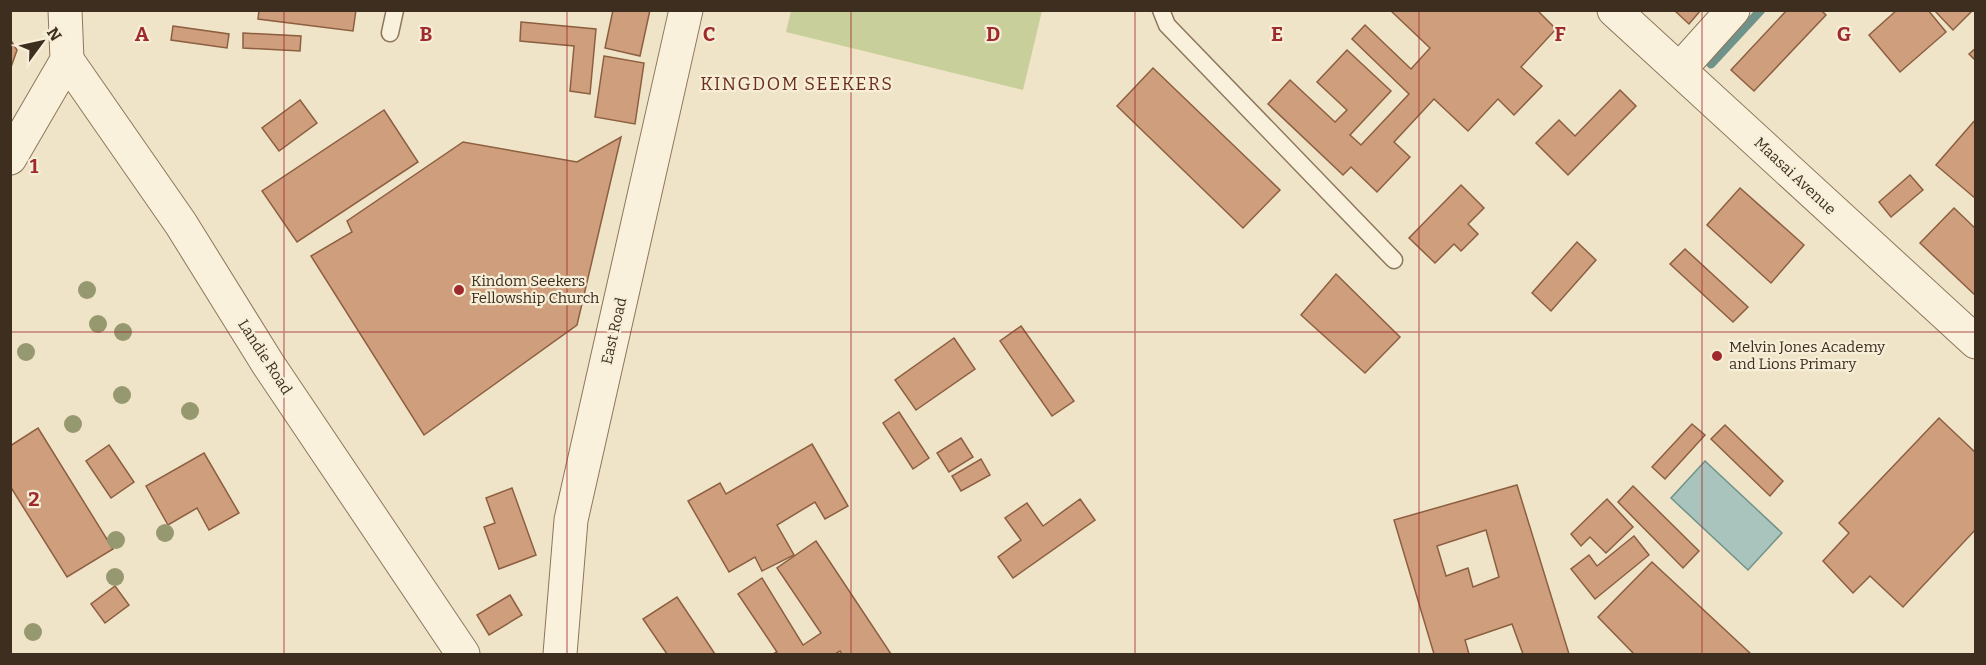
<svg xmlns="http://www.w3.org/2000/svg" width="1986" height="665" font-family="Bitter,serif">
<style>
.green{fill:#c9cf9b}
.water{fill:#a9c4bc;stroke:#6f938a;stroke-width:1.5}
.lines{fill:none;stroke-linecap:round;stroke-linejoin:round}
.stream{stroke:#6f938a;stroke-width:9}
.building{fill:#cf9f7d;stroke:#8d5f41;stroke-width:1.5;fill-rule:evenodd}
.service-casing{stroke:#8d765c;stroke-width:19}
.minor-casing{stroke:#8d765c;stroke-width:35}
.tertiary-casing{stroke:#8d765c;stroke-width:35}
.service{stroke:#faf1dc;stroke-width:16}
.minor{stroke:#faf1dc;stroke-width:33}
.tertiary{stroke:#faf1dc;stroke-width:33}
.tree{fill:#96986f}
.grid{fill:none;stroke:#9e2a2b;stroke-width:1.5;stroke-opacity:0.55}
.poi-dot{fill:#9e2a2b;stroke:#f7eed8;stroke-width:2}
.labels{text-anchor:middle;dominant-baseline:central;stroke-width:4.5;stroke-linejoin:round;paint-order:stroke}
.street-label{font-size:15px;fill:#3d2e20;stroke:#f7eed8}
.poi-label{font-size:15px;fill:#3d2e20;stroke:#f7eed8;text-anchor:start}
.quarter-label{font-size:18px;letter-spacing:1.5px;fill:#6b2e1e;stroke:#f7eed8}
.grid-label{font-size:20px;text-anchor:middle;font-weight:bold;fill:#9e2a2b;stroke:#f7eed8;stroke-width:4.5;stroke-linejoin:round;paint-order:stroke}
</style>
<rect width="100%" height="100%" fill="#f0e4c8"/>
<polygon class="green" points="791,11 791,10 1042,11 1023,90 786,32"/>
<polygon class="water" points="1705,461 1782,533 1748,570 1671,498"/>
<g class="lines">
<polyline class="stream" points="1711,64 1761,10"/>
</g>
<g class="building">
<polygon points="259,10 356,10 353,31 258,19"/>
<polygon points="613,10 650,10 640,56 605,48"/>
<polygon points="1390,10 1537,10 1556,29 1521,67 1542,86 1514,115 1498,99 1468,131 1434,99 1394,142 1410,157 1377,192 1351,167 1343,175 1268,104 1290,80 1335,122 1347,110 1317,82 1347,50 1391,91 1350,135 1361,145 1409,94 1352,39 1365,25 1411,69 1430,48"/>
<polygon points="1674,10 1701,10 1689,24"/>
<polygon points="1787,10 1821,10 1826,15 1754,91 1731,70"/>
<polygon points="1897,10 1928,10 1946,32 1900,72 1869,35"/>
<polygon points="1934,10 1973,10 1953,30"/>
<polygon points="521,22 596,29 590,94 570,91 574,46 520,41"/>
<polygon points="173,26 229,34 227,48 171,40"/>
<polygon points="243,33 301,36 300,51 243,48"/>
<polygon points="10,39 17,50 10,70"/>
<polygon points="1976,48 1976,61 1969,54"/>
<polygon points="604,56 644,63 635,124 595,117"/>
<polygon points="1153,68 1280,190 1243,228 1117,106"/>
<polygon points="1620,90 1636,106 1568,175 1536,143 1559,120 1575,136"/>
<polygon points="300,100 317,123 279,151 262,128"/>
<polygon points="384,110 418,162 297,242 262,191"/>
<polygon points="1976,119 1976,199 1936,165"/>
<polygon points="621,137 577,325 424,435 311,256 352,232 347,221 463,142 577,162"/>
<polygon points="1910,175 1923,190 1891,217 1879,202"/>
<polygon points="1461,185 1484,208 1468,224 1478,234 1461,251 1454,244 1435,263 1409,238"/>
<polygon points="1740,188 1804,245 1771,283 1707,225"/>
<polygon points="1954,208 1976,229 1976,296 1920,243"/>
<polygon points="1577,242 1596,260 1551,311 1532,293"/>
<polygon points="1685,249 1748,307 1733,322 1670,264"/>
<polygon points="1336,274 1400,337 1365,373 1301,315"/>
<polygon points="1021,326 1074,401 1052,416 1000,341"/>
<polygon points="954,338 975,369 916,410 895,380"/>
<polygon points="899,412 929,458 913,469 883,423"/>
<polygon points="1939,418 1976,453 1976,529 1903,607 1870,576 1853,593 1823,561 1849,533 1839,523"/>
<polygon points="1692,424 1705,435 1665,479 1652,467"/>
<polygon points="1725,425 1783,481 1770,496 1711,439"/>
<polygon points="38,428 113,549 67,577 10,486 10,446"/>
<polygon points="961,438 973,457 949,472 937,453"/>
<polygon points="812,444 848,506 825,519 815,502 777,525 794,555 762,571 755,557 729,572 688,501 720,483 726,494"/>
<polygon points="109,445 134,482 111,498 86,461"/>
<polygon points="204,453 239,513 209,530 197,508 168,525 146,486"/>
<polygon points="981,459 990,475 961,491 952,476"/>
<path d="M1517 485 1569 654H1523L1512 624 1465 640 1469 654H1434L1394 520ZM1486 530 1499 577 1473 587 1468 568 1446 576 1437 546Z"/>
<polygon points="1633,486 1699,551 1683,568 1618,502"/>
<polygon points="512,488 536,555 499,569 484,527 495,523 486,498"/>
<polygon points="1080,499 1095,520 1013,578 998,557 1021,540 1005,518 1027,503 1043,526"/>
<polygon points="1607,499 1633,527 1606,553 1590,537 1581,546 1571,534"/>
<polygon points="1634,536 1649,555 1595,599 1571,569 1589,555 1597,566"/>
<polygon points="816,541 891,654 842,654 840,651 835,654 773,654 777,652 738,594 762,578 803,645 821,633 777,568"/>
<polygon points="1652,562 1751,654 1634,654 1598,617"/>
<polygon points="115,586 129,605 105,623 91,604"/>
<polygon points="510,595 522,615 489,635 477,615"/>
<polygon points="677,597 715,654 667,654 643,619"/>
</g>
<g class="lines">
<defs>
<g id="service">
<polyline points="1161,10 1167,25 1394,260"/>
<polyline points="390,33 395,10"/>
</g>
<g id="minor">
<polyline points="1614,10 1976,342"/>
<polyline points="67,60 181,224 268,364 463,654"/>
<polyline points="1680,69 1733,10"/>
<polyline points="560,654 571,520 686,10"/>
</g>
<polyline id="tertiary" points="10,158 67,60 65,10"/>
</defs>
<use href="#service" class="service-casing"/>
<use href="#minor" class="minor-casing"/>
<use href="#tertiary" class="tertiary-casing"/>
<use href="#service" class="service"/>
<use href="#minor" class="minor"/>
<use href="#tertiary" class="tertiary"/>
</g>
<g class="tree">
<circle cx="87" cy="290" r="9"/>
<circle cx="98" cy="324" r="9"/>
<circle cx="123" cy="332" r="9"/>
<circle cx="26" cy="352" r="9"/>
<circle cx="122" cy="395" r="9"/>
<circle cx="190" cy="411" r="9"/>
<circle cx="73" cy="424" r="9"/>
<circle cx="165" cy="533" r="9"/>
<circle cx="116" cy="540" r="9"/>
<circle cx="115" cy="577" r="9"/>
<circle cx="33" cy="632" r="9"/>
</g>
<path class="grid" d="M284 10V654M567 10V654M851 10V654M1135 10V654M1419 10V654M1702 10V654M10 332H1976"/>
<g class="poi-dot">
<circle cx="459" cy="290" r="6"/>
<circle cx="1717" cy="356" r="6"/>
</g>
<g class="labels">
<g class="street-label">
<text transform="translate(1795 176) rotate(43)">Maasai Avenue</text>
<text transform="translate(614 331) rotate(-77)">East Road</text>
<text transform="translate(265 357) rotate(57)">Landie Road</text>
</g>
<g class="poi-label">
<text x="471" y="281">Kindom Seekers<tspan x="471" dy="17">Fellowship Church</tspan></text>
<text x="1729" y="347">Melvin Jones Academy<tspan x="1729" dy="17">and Lions Primary</tspan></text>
</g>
<g class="quarter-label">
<text x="797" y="84">KINGDOM SEEKERS</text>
</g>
</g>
<g class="grid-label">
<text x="142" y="41">A</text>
<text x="426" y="41">B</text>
<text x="709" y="41">C</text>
<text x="993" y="41">D</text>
<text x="1277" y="41">E</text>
<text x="1560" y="41">F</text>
<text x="1844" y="41">G</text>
<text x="34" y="173">1</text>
<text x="34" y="506">2</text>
</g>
<rect width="1986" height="665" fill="none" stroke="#3d2e20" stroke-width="24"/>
<g transform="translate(42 42) rotate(57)" stroke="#f7eed8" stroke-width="4.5" paint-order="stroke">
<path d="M0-4.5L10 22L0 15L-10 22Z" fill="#3d2e20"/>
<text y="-9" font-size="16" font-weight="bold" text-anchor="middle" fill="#3d2e20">N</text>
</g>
</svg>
